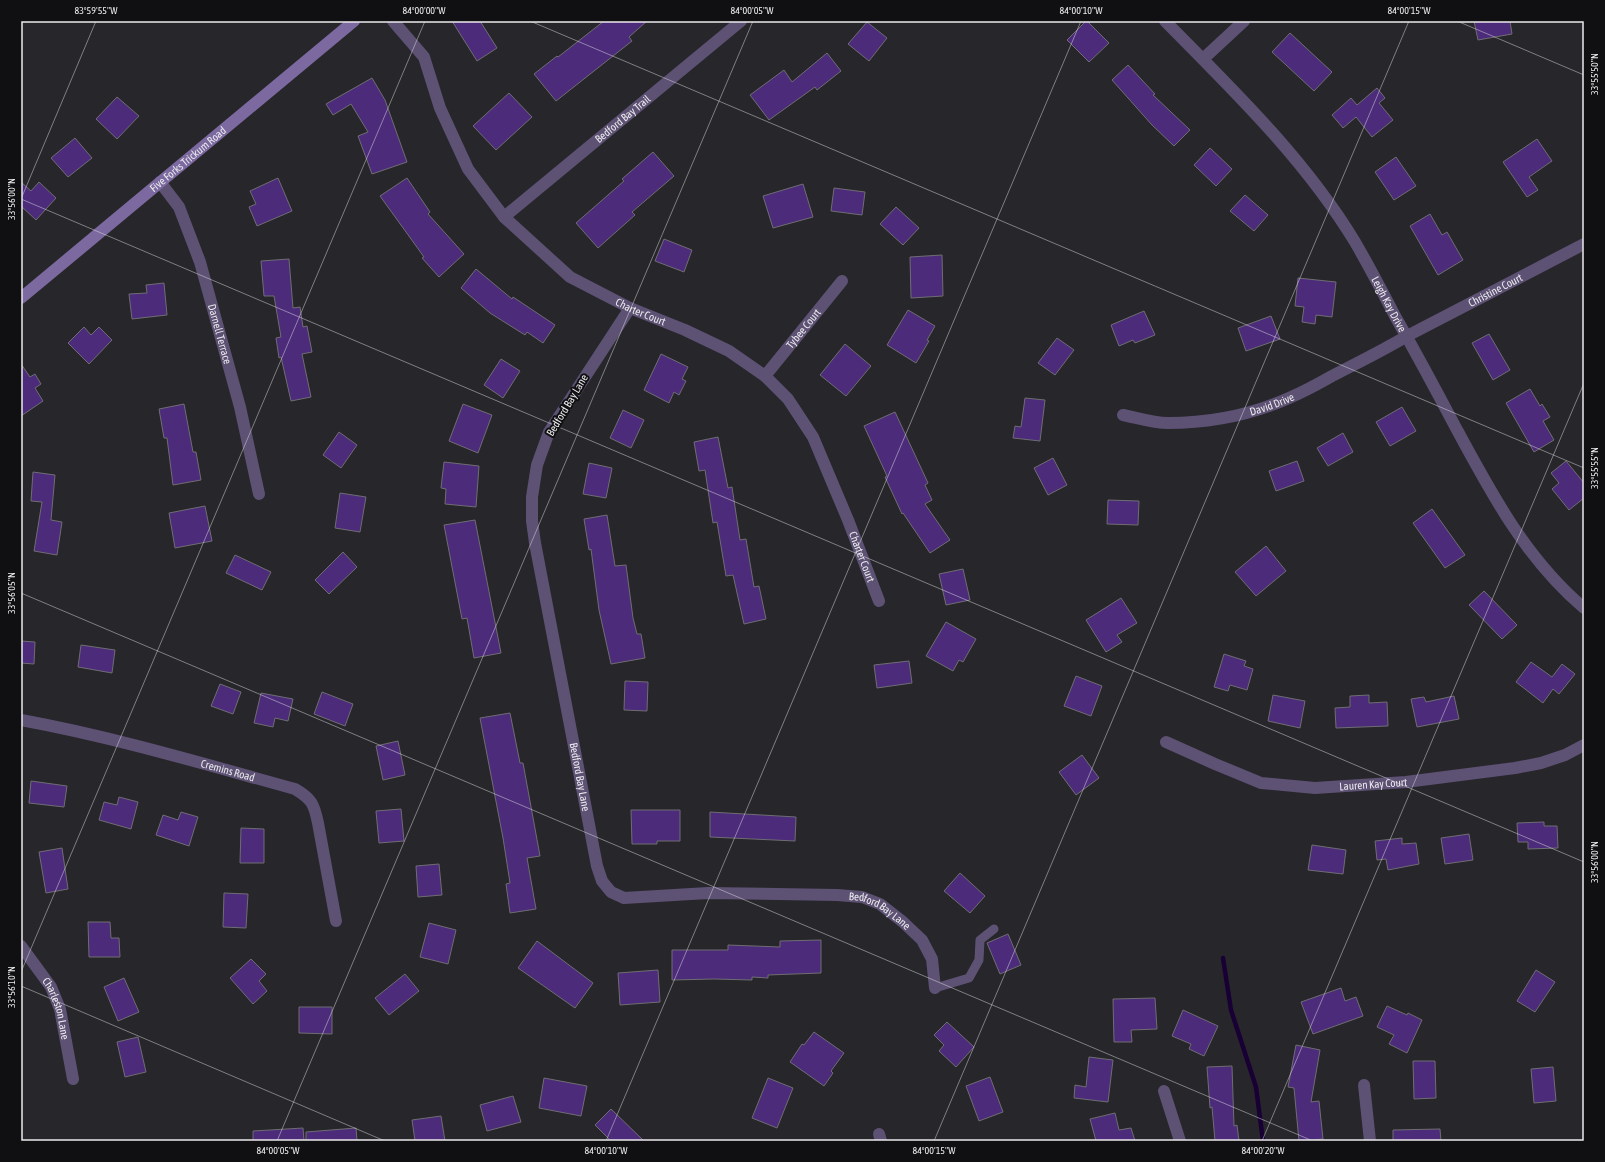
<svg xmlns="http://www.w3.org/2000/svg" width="1605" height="1162" font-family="'Asap Condensed',sans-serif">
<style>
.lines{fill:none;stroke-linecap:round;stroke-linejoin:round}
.stream{stroke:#180035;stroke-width:4.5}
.building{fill:#4c2c7a;stroke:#6f6d73}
.service{stroke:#5d5174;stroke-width:9}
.minor{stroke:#5d5174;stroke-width:12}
.secondary{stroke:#7b69a0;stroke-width:12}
.ticks{fill:none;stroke:#ebeaed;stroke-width:1;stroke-opacity:0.45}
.labels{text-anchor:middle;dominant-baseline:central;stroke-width:4;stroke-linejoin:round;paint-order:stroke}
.street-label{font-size:11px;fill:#ebeaed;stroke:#100f11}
.neatline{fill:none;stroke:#ebeaed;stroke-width:1.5}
.ticks-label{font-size:10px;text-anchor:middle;fill:#ebeaed}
</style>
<rect width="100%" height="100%" fill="#27262a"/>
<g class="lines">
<polyline class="stream" points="1223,958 1231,1010 1256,1087 1263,1141"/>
</g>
<g class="building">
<polygon points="452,21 480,21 497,48 477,61"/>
<polygon points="604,21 647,21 629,37 632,41 556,101 534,74 557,56 558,57"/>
<polygon points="1086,21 1087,21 1109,43 1089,62 1067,40"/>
<polygon points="1474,21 1510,21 1512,34 1478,40"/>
<polygon points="867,22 887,38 869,61 848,44"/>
<polygon points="1290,33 1332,72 1314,91 1272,52"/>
<polygon points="827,53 841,71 817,90 815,87 769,120 750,95 784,70 792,82"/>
<polygon points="1128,65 1155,94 1153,95 1190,130 1174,146 1152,125 1112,80"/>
<polygon points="372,78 385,100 407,162 372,174 358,136 368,132 351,104 333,115 326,104"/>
<polygon points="1377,88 1385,98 1379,103 1393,120 1372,137 1356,117 1343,128 1332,115 1351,98 1357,105"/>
<polygon points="509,93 532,117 496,150 473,126"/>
<polygon points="117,97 139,116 117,139 96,119"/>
<polygon points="75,138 92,158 68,177 51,158"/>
<polygon points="1537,139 1552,161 1529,177 1538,190 1527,197 1503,162"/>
<polygon points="1210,148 1232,169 1216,186 1194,165"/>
<polygon points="653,152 674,176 632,212 635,215 598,248 576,223 624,181 622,179"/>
<polygon points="1396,157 1416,186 1394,200 1375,172"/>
<polygon points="278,178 292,211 257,226 249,207 256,204 250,191"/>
<polygon points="407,178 430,212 428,214 464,254 439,277 422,258 424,257 380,196"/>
<polygon points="21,182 31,191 39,182 56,198 36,220 21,206"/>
<polygon points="803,184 813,217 773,228 763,196"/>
<polygon points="834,188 865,192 862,215 831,211"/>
<polygon points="1245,195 1268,215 1254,231 1230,211"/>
<polygon points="896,207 919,228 903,245 880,224"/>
<polygon points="1430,214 1442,235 1447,232 1463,260 1438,275 1410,226"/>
<polygon points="664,239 692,250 684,272 655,261"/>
<polygon points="942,255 943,296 911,298 910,257"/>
<polygon points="289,259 293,308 300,307 303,327 307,326 312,352 302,354 311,397 291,401 281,357 279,358 276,338 281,337 274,296 264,296 261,261"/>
<polygon points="476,269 512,299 513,297 555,325 543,343 527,332 525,335 490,313 461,288"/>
<polygon points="1298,278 1336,282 1332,317 1316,315 1315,324 1302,322 1304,307 1295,306"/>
<polygon points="164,283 167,315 132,319 129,294 147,293 146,285"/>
<polygon points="908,310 935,326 927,340 929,341 916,363 887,345"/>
<polygon points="1144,311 1155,335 1135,343 1133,340 1119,346 1111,325"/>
<polygon points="1271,316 1280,339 1246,351 1238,328"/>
<polygon points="84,327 91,335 99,327 112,340 89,364 68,343"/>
<polygon points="1489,334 1510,370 1493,380 1472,343"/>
<polygon points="1057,338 1074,350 1055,375 1038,363"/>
<polygon points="845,344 871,366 846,396 820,375"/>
<polygon points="661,354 688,367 682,379 686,381 679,395 674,392 669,403 644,390"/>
<polygon points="501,359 520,371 503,398 484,385"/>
<polygon points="21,364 30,377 35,374 41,384 35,388 43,401 21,416"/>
<polygon points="1530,389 1540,406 1542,404 1550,417 1543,421 1554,440 1534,452 1506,403"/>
<polygon points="1025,398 1045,400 1040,441 1013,438 1015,426 1021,427"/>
<polygon points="184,404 193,452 196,452 201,480 173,485 167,438 164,438 159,409"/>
<polygon points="463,404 492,415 478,453 449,441"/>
<polygon points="1402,407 1416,431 1390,446 1376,422"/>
<polygon points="623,410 644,420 631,448 610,438"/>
<polygon points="895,412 928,483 925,485 932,500 925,504 950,540 930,553 903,513 902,514 885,477 887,476 864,426"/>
<polygon points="339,432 357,445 341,468 323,455"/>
<polygon points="1343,433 1353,452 1328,466 1317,448"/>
<polygon points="718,437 728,488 732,487 740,540 746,539 754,587 759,586 766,619 744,624 733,575 726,576 717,522 713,523 705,470 699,471 694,442"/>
<polygon points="1053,458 1067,485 1048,495 1034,468"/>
<polygon points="1297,461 1304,481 1276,491 1269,471"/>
<polygon points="1566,461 1584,483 1584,498 1569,510 1552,489 1559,483 1551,473"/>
<polygon points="444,462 479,466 476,507 445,504 446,489 441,488"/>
<polygon points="589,463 612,468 606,498 583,494"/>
<polygon points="33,472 55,475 51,520 62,522 57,555 34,551 42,502 31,501"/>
<polygon points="340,493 366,497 360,532 335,528"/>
<polygon points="1108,500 1139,501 1138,525 1107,524"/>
<polygon points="205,506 212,541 175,548 169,513"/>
<polygon points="1432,509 1465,555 1445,568 1413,523"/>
<polygon points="607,515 615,566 626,565 633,618 637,634 641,634 645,658 611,664 599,610 591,549 589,550 584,519"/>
<polygon points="475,520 501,653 474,658 467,618 462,619 444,525"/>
<polygon points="1266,546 1286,571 1256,596 1235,572"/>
<polygon points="343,552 357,567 329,594 315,580"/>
<polygon points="235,555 271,572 262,590 226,573"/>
<polygon points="963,569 970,600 946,605 939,574"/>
<polygon points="1484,591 1517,625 1502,639 1469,605"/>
<polygon points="1121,598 1137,623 1117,635 1122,642 1106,652 1086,620"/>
<polygon points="946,622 976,639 963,662 959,660 953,671 926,656"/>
<polygon points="21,641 35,642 34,664 21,663"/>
<polygon points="81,645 115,650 112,673 78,667"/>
<polygon points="1224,654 1246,661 1244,666 1253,669 1247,690 1230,685 1228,691 1214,687"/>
<polygon points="909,661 912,683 877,688 874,665"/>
<polygon points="1531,662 1552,677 1562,664 1575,674 1559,694 1553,689 1543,703 1516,682"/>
<polygon points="1076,676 1102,686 1091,716 1064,706"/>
<polygon points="625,681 648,682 647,711 624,710"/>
<polygon points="220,684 241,692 233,714 211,706"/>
<polygon points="322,692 353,704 345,726 314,714"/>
<polygon points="261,693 293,699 288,721 275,718 273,727 254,723"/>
<polygon points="1273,695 1305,701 1300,728 1268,721"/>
<polygon points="1369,695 1369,703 1387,702 1388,726 1336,728 1335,708 1350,707 1350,696"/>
<polygon points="1454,696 1459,719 1417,727 1411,699 1424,697 1426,702"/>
<polygon points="510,713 520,763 523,763 540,856 527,858 536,909 510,913 506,884 510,883 503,838 480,718"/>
<polygon points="398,741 405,775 383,780 376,746"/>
<polygon points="1082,755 1099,778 1076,795 1059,772"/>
<polygon points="31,781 67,786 64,807 29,803"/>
<polygon points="119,797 138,802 131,829 99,820 104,802 117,805"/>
<polygon points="401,809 404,841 379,843 376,811"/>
<polygon points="631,810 680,810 680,841 657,841 657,844 632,844"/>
<polygon points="181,812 198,817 189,846 156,835 163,815 178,820"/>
<polygon points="710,812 796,817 795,841 710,837"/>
<polygon points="1544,822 1544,826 1557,826 1558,848 1528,849 1528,842 1518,842 1517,823"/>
<polygon points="241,828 264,829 264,863 240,863"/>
<polygon points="1469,834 1473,860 1445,864 1441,838"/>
<polygon points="1402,838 1402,844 1416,843 1419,864 1388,870 1386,859 1377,860 1375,841"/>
<polygon points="1312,845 1346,850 1343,874 1308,870"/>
<polygon points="62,848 68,889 46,893 39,852"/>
<polygon points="439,864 442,895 418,897 416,866"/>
<polygon points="960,873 985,896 970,913 944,891"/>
<polygon points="224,893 248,894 246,928 223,927"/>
<polygon points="88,922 110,922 111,938 119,938 120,957 89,957"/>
<polygon points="429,923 456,930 448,964 420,957"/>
<polygon points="1008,934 1021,965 1000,974 987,943"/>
<polygon points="821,940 821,973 768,975 768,978 752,977 752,980 714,979 672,980 672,950 728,950 728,945 780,947 780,941"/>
<polygon points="537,941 593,983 575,1008 518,968"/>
<polygon points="251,959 266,974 259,981 267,991 253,1004 230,978"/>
<polygon points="658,970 660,1002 620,1005 618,973"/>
<polygon points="1536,970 1555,982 1535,1012 1517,1001"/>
<polygon points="405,974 419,991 389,1015 375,998"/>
<polygon points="124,978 139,1012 118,1021 104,987"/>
<polygon points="1341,988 1345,1001 1356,997 1363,1016 1313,1034 1301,1002"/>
<polygon points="1155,998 1157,1029 1131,1030 1132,1042 1114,1042 1113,999"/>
<polygon points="1387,1006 1407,1015 1408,1013 1422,1020 1407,1053 1389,1044 1394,1035 1377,1027"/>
<polygon points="299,1007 332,1007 332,1034 299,1033"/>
<polygon points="1183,1010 1218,1026 1204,1056 1189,1049 1191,1044 1172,1036"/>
<polygon points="947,1022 974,1047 956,1067 939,1051 944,1045 934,1035"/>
<polygon points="814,1032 844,1053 831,1071 833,1073 824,1086 790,1062 802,1044 804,1045"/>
<polygon points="138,1037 146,1072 125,1077 117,1042"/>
<polygon points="1296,1045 1320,1050 1311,1102 1319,1101 1323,1139 1299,1141 1294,1088 1288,1087"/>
<polygon points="1089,1057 1113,1060 1108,1102 1074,1098 1075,1085 1086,1087"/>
<polygon points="1413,1061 1435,1061 1436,1098 1414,1099"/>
<polygon points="1232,1066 1234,1126 1237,1125 1239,1141 1215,1141 1212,1107 1210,1108 1207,1067"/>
<polygon points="1553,1067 1556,1101 1534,1103 1531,1069"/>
<polygon points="990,1077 1003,1112 979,1121 966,1086"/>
<polygon points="544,1078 587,1086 581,1116 539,1108"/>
<polygon points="768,1078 793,1088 777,1128 752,1118"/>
<polygon points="513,1096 521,1122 487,1131 480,1105"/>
<polygon points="611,1109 644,1141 611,1141 595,1125"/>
<polygon points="1115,1113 1119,1130 1131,1128 1135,1141 1096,1141 1090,1119"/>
<polygon points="441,1116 445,1141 415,1141 412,1120"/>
<polygon points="303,1128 304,1141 253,1141 253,1131"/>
<polygon points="356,1128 357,1141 306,1141 306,1132"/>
<polygon points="1440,1129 1441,1141 1393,1141 1393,1130"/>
</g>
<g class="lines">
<polyline class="service" points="935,988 969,978 979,960 980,940 994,929"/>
<g class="minor">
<path id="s1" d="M393 21 424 57 440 108 468 169 504 217 570 277 630 308 685 330 729 351 765 376 788 399 813 437 848 520 879 601"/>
<path id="s2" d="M1165 21C1233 90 1304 158 1355 242 1369 266 1382 291 1395 316 1416 353 1436 390 1456 428 1491 493 1526 559 1584 608"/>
<polyline points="1203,59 1244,21"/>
<path id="s3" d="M160 182 179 207 200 262 240 407 259 494"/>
<path id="s4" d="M504 217 741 21"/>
<path id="s5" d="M630 308 549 432 537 465 532 497V521L535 543 597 866 602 881 611 892 624 898 708 893 837 895 862 897 880 904 903 922 922 940 932 959 935 988"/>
<path id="s6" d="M765 376 842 281"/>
<path id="s7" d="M1123 415C1138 418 1153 423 1168 423 1209 423 1251 415 1289 398 1303 392 1318 384 1332 376 1357 363 1382 351 1407 336L1584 244"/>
<path id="s8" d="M21 720C114 737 204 764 295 789 312 799 314 804 318 823L336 921"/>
<path id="s9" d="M1166 742 1215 764 1261 783 1315 788 1406 782 1515 768 1541 763 1565 755 1584 745"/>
<path id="s10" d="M21 946 51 987 60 1009 73 1079"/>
<polyline points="1364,1085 1370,1141"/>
<polyline points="1164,1091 1180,1141"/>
<polyline points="879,1134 881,1141"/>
</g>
<path class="secondary" id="s11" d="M21 298 354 21"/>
</g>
<path class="ticks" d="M530 21 1584 468M1457 21 1584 75M21 199 96 21M21 199 1584 862M21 593 1313 1141M21 972 425 21M21 986 385 1141M277 1141 753 21M606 1141 1081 21M934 1141 1409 21M1262 1141 1584 383"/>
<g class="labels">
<g class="street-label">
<text stroke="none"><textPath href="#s4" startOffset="154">Bedford Bay Trail</textPath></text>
<text stroke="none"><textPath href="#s11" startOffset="217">Five Forks Trickum Road</textPath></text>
<text stroke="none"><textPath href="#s7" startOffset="403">Christine Court</textPath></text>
<text stroke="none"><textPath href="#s2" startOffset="363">Leigh Kay Drive</textPath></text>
<text stroke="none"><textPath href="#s1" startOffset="396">Charter Court</textPath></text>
<text stroke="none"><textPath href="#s6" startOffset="61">Tybee Court</textPath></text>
<text stroke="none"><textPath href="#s3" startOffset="165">Darnell Terrace</textPath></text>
<text stroke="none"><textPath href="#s7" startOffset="152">David Drive</textPath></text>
<text transform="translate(567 405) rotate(-59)">Bedford Bay Lane</text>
<text stroke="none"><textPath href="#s1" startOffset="744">Charter Court</textPath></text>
<text stroke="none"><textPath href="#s8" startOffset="213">Cremins Road</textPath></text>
<text stroke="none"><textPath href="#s5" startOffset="500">Bedford Bay Lane</textPath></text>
<text stroke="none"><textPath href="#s9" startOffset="216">Lauren Kay Court</textPath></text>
<text stroke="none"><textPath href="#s5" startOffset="895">Bedford Bay Lane</textPath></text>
<text stroke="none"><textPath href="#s10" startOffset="73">Charleston Lane</textPath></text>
</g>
</g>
<rect width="1605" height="1162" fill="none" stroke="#100f11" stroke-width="44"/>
<rect x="22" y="22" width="1561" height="1118" class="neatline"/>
<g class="ticks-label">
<text x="96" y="14">83°59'55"W</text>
<text x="424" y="14">84°00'00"W</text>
<text x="752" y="14">84°00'05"W</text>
<text x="1081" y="14">84°00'10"W</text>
<text x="1409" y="14">84°00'15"W</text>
<text transform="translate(1594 74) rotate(-90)" y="4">33°55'50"N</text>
<text transform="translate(11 199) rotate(-90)" y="4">33°56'00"N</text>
<text transform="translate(1594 468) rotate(-90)" y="4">33°55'55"N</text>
<text transform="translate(11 593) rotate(-90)" y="4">33°56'05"N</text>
<text transform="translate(1594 862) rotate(-90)" y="4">33°56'00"N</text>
<text transform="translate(11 987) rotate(-90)" y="4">33°56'10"N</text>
<text x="278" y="1154">84°00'05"W</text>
<text x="606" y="1154">84°00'10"W</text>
<text x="934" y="1154">84°00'15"W</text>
<text x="1263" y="1154">84°00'20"W</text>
</g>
</svg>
